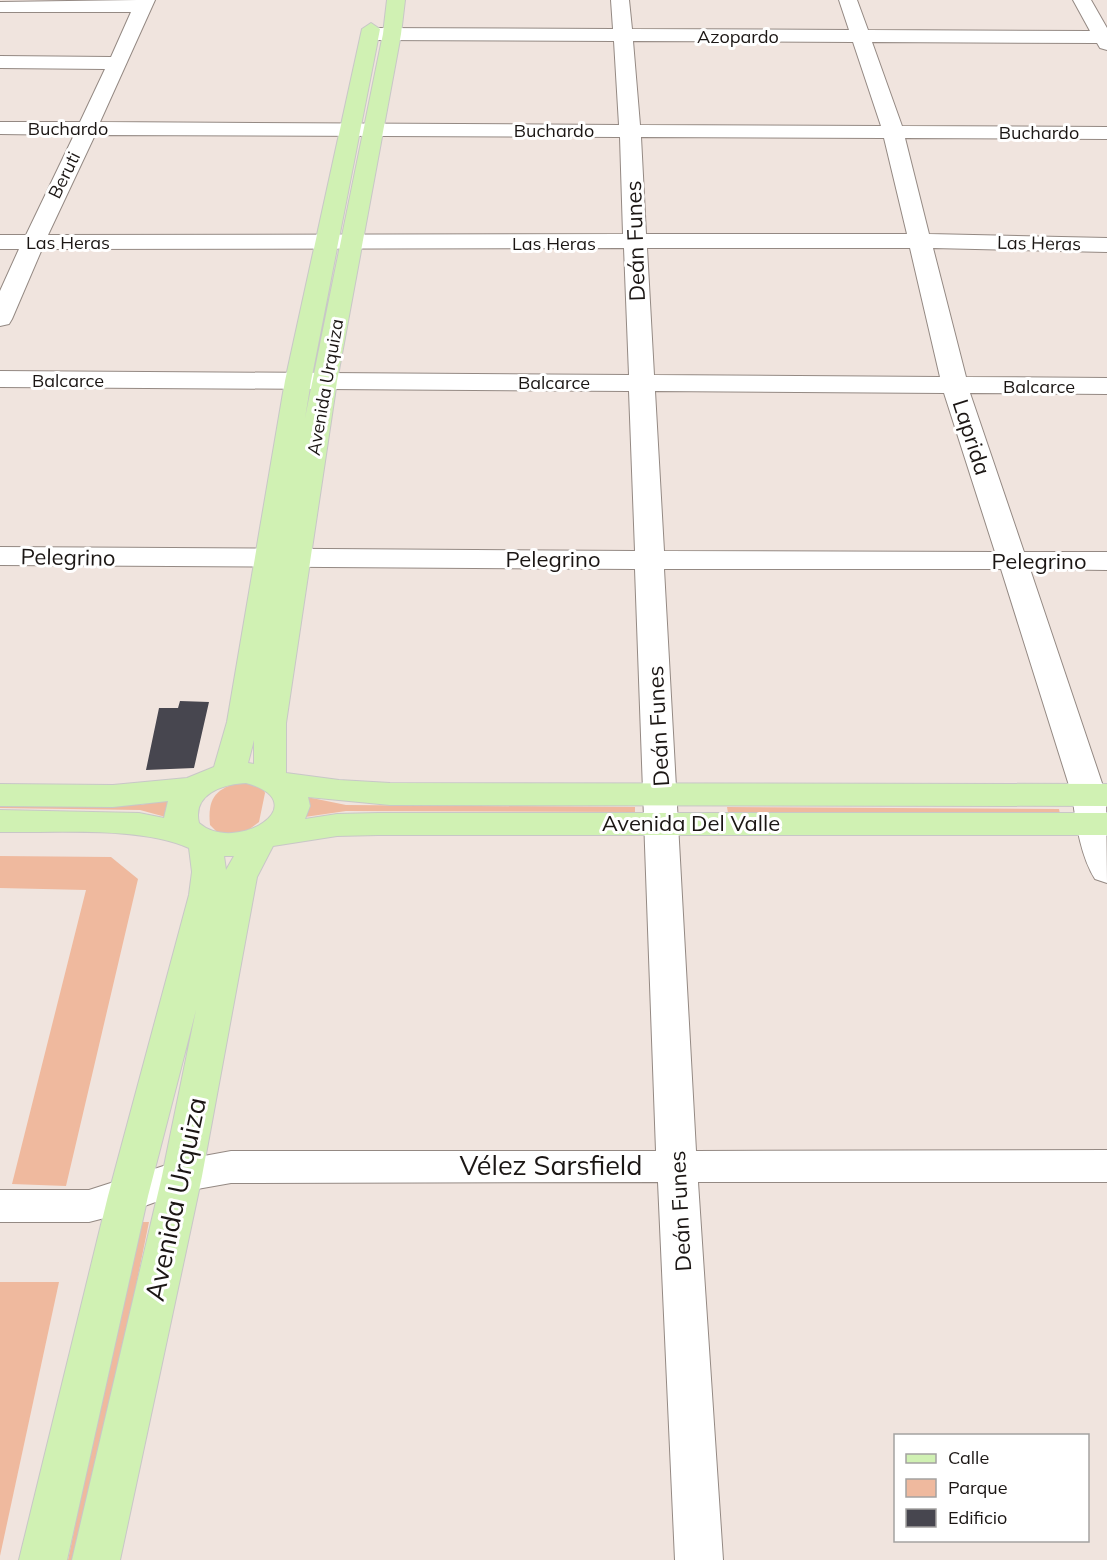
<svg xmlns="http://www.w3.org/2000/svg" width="1107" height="1560" font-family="Mulish,sans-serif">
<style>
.green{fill:#efb99e}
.building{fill:#47464f}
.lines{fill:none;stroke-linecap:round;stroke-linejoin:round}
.minor-casing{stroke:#948983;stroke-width:2}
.major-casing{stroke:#c8c7c7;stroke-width:2}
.minor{fill:#fff;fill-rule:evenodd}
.major{fill:#d0f1b3;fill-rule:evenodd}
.labels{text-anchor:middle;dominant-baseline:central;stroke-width:6;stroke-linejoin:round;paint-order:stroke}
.far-street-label{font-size:18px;fill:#1b1614;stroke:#fff}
.street-label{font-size:22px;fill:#1b1614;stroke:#fff}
.near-street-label{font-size:27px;fill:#1b1614;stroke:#fff}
</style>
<rect width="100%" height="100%" fill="#f0e4de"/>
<g class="green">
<path d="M244 781 263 788 265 793 259 822 243 834H219L210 825C207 795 218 788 244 781Z"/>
<polygon points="177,796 173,819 140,810 0,808 0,803 141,805"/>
<polygon points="302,796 346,805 635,807 635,812 346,811 298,818"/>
<polygon points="727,807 1059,809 1060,814 728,813"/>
<polygon points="0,856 111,857 138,879 66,1186 12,1184 86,890 0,888"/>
<polygon points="138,1222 149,1222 80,1560 68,1560"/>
<polygon points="0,1282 59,1282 0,1556"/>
</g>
<polygon class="building" points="180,701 209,702 194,768 146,770 159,708 178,708"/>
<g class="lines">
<defs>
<path id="minor" d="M137 0H155L100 122 619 125 614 41 370 40 361 34 370 28 613 29 611 0H629L632 29 849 30 839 0H857L868 30 1090 31 1073 0H1091L1107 28V50L1100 48 1097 43 872 42 902 126 1107 127V139L905 138 929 234 1107 238V252L933 248 966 377 1107 378V394L970 393 1024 552H1107V570L1030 569 1106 795 1107 883 1095 879C1080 855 1076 822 1072 795L1001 569H664L696 1151 1107 1150V1182H698L723 1560H675L658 1182 231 1183 186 1191 128 1212 89 1222H0V1190H89L182 1160 231 1151H656L635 569 0 565V547L635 551 629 391 0 387V371L629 375 624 248 42 249 12 319 9 324 0 326V291L19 249H0V235H26L74 135 0 134V122H80L105 69 0 68V56L111 57 131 12H0V2ZM633 41 853 42 881 126 640 125ZM95 135 620 137 623 234 48 235ZM641 137 884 138 907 234H646ZM647 248H910L940 377 654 375ZM655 391 944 393 995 552 664 551Z"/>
<path id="major" d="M387 0H405L401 34 337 381 286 723V773L339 780 390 783 1107 784V806L390 805 308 797 310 806 305 819 337 814 378 813H1107V835H378L337 836 273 846 257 877 202 1176 120 1560H72L162 1176 196 1010 148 1196 67 1560H19L108 1196 189 895 192 872 189 848C140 826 55 833 0 832V810L139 813 164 818 168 801 113 807 0 806V784L113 785 187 778 214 767 227 722 285 381 362 29 371 23 380 29 311 381 305 418 383 34ZM254 740V764L248 763ZM246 783C318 803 236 855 199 823 192 794 223 784 246 783ZM224 856H234L226 870Z"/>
</defs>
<use href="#minor" class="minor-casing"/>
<use href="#major" class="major-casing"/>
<use href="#minor" class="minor"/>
<use href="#major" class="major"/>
</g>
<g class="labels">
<g class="far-street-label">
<text x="738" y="36">Azopardo</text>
<text x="68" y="128">Buchardo</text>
<text x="554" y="130">Buchardo</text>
<text x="1039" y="132">Buchardo</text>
<text transform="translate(64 175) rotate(-64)">Beruti</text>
<text x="68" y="242">Las Heras</text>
<text x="554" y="243">Las Heras</text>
<text transform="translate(1039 243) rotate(1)">Las Heras</text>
<text x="68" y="380">Balcarce</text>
<text x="554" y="382">Balcarce</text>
<text x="1039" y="386">Balcarce</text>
<text transform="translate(325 387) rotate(-80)">Avenida Urquiza</text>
</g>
<g class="street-label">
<text transform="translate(635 241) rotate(-92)">Deán Funes</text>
<text transform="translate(972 437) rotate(72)">Laprida</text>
<text transform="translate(68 557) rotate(1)">Pelegrino</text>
<text x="553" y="559">Pelegrino</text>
<text x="1039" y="561">Pelegrino</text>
<text transform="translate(658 726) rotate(-93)">Deán Funes</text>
<text x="691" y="823">Avenida Del Valle</text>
<text transform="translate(680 1211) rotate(-93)">Deán Funes</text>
</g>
<g class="near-street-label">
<text x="551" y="1165">Vélez Sarsfield</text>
<text transform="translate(175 1199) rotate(-78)">Avenida Urquiza</text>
</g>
</g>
<rect x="894" y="1434" width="195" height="108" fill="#ffffff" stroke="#a4a2a1" stroke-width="1.5"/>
<rect x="906" y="1454" width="30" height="9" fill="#d0f1b3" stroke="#a4a2a1" stroke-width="1.5"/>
<text x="948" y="1464" font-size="18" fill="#1b1614">Calle</text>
<rect x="906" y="1479" width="30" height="18" fill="#efb99e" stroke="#a4a2a1" stroke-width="1.5"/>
<text x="948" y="1494" font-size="18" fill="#1b1614">Parque</text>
<rect x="906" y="1509" width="30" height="18" fill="#47464f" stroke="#a4a2a1" stroke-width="1.5"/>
<text x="948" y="1524" font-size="18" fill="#1b1614">Edificio</text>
</svg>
